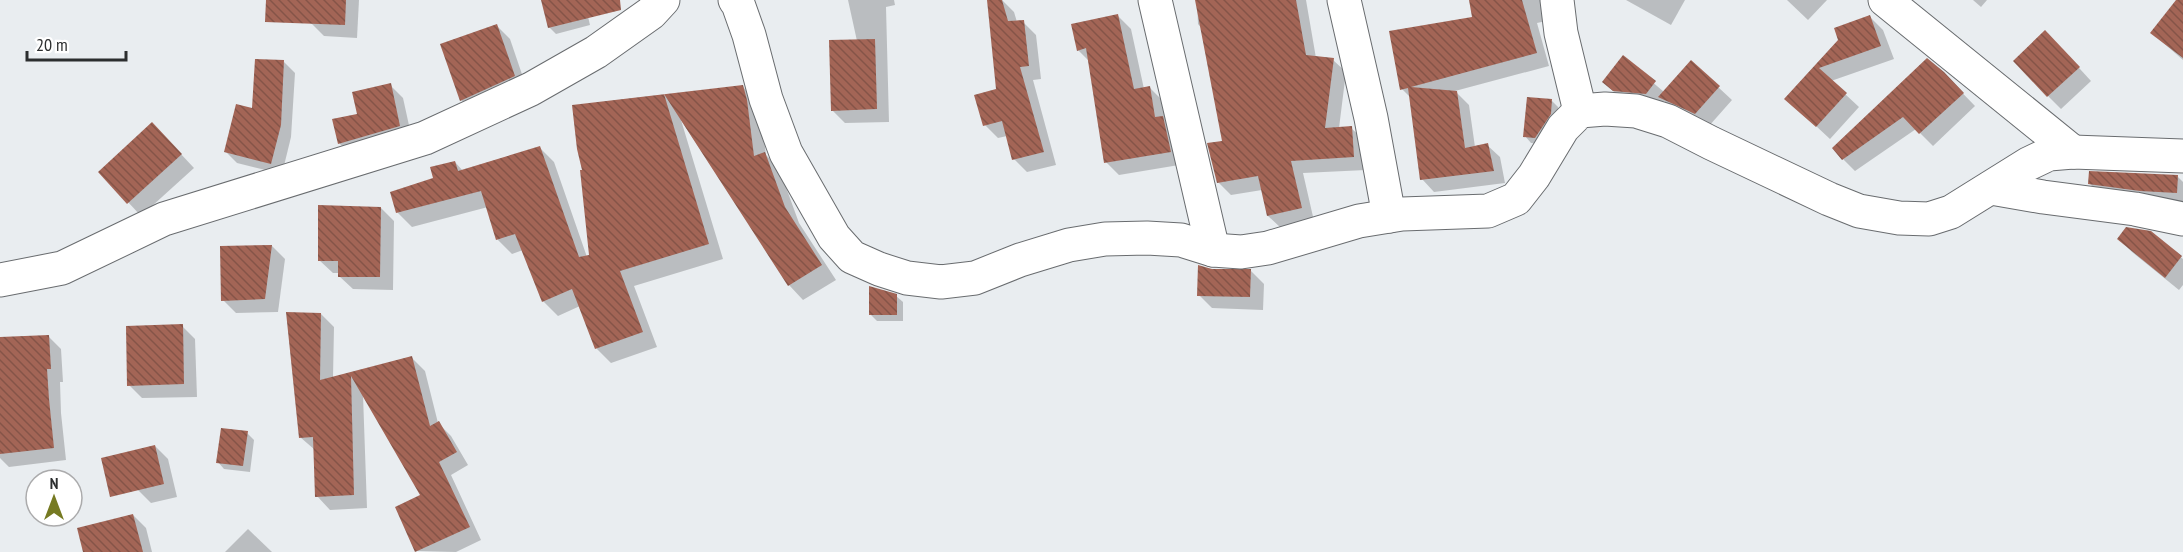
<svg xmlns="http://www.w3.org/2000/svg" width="2183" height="552" font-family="'PT Sans Narrow',sans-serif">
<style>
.shadow{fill:#0003}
.building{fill:url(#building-back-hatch)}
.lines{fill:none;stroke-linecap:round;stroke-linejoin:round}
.minor-casing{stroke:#696c6f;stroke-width:35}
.tertiary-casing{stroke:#696c6f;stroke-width:35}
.minor{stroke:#fff;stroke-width:33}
.tertiary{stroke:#fff;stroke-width:33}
</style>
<defs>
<pattern id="building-back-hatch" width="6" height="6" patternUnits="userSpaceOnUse" patternTransform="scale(1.5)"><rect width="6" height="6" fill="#a36556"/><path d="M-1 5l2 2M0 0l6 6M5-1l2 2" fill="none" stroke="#855448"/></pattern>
</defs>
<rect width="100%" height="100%" fill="#e9edf0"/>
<g class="shadow">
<polygon points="312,0 359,0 357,38 324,36 311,23"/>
<polygon points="548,0 584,0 590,25 556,34 549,27"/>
<polygon points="848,0 894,0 895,5 886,7 889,122 845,123 832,110 857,41"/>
<polygon points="996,0 1002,0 1014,12 1017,22 1023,22 1036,35 1041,79 1033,80 1056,165 1027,172 1014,159 1007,136 998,138 985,125 998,90"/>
<polygon points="1197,0 1306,0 1316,58 1333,60 1346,72 1339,128 1351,128 1364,140 1366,170 1303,173 1314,221 1281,228 1268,216 1262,190 1231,195 1218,182 1224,142 1202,29 1198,24"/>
<polygon points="1471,0 1548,0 1551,20 1537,23 1549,66 1455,91 1469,105 1475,147 1487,145 1500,157 1505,183 1434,192 1422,179 1411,98 1402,89 1473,18"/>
<polygon points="1626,0 1685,0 1671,25"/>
<polygon points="1787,0 1827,0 1808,20"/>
<polygon points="1973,0 1987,0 1981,7"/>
<polygon points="2178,0 2183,0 2183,60 2152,33"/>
<polygon points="1118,16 1131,29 1144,89 1150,88 1163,101 1166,123 1174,131 1179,165 1119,175 1106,162 1089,61 1078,50"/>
<polygon points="1870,17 1883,30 1894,59 1831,81 1859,107 1830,139 1787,99"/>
<polygon points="497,26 510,39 527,89 474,113 461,100"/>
<polygon points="2058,45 2091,81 2061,109 2048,96"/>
<polygon points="1623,57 1664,92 1691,62 1732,100 1709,126 1673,109 1664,101 1659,107 1617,95 1604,82"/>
<polygon points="284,62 295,73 291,137 282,174 237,163 226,152"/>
<polygon points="1943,73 1975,106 1933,146 1916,129 1855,171 1843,159"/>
<polygon points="390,85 403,98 412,139 352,156 339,143 359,115"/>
<polygon points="742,86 757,101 761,116 766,155 779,168 799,223 836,280 803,300 789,285 681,120 723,259 634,286 657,347 611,363 597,349 580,306 558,316 543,301 523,250 512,254 497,239 488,207 412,227 397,212 455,162 463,171 539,147 554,162 587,257 591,256 584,171 574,106"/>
<polygon points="1552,101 1558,107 1557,121 1542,144 1531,143 1525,136"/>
<polygon points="165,137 194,168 141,216 100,172"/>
<polygon points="2177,176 2183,182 2183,205 2102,196 2089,183"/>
<polygon points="381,208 394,221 393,290 353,289 339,276 339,273 333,273 319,260"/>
<polygon points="2150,233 2183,259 2183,285 2179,290 2132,252 2119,239"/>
<polygon points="272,246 285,259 278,312 236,313 223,300 221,247"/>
<polygon points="1211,270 1251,271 1264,284 1263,310 1212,308 1199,295"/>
<polygon points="896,296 903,302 903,321 877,321 870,314"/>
<polygon points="321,314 334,327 333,378 412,358 425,371 438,423 451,436 468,465 451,475 481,540 456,552 416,551 423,496 363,395 367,508 330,510 317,496 315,450 300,437"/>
<polygon points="182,326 195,339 197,397 142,398 129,385"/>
<polygon points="48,336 61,349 63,382 60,382 61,413 66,460 9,467 0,458 0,339"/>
<polygon points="247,433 254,440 250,472 224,469 218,462"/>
<polygon points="155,446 168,459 177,497 151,503 106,458"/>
<polygon points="133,515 146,528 152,552 84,552"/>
<polygon points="248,529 272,552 225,552"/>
</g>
<g class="building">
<polygon points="266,0 346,0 345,25 265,22"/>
<polygon points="541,0 620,0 621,10 548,28"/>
<polygon points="987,0 1002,0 1008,21 1024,20 1029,66 1020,67 1044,152 1012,160 1002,121 983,126 974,95 996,89"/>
<polygon points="1195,0 1296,0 1306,55 1334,58 1325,128 1352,126 1354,157 1291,161 1302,208 1267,216 1258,176 1217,183 1207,143 1222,141"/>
<polygon points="1469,0 1522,0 1537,53 1411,87 1457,91 1465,148 1488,143 1494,171 1420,180 1408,88 1400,90 1389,31 1472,17"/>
<polygon points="2176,0 2183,0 2183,58 2150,33"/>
<polygon points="1118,14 1134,89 1150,86 1155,117 1163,116 1171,152 1104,163 1086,48 1077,51 1071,24"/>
<polygon points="1870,15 1881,46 1819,68 1847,93 1816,127 1784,99 1838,40 1834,28"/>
<polygon points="497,24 515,76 460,101 440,44"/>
<polygon points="2045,30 2080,67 2047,97 2013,61"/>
<polygon points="875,39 877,109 831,111 829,40"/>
<polygon points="1623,55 1656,81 1646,94 1613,91 1602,82"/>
<polygon points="1927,58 1944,72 1964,93 1919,134 1903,117 1842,160 1832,148"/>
<polygon points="255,59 284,60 281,125 271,164 224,152 236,104 252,108"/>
<polygon points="1691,60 1720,86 1695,114 1658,97"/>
<polygon points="391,83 400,126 338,144 332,119 357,114 352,92"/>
<polygon points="743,85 747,100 754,156 765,152 785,207 822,265 788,286 664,94 709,244 620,271 643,332 595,349 572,289 542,302 515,234 496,240 481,191 396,213 390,192 433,178 430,167 455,161 458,171 540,146 579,257 589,255 580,170 582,170 577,149 572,105"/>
<polygon points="1527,97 1552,99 1551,114 1535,138 1523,137"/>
<polygon points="152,122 182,154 127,204 98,172"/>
<polygon points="2089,171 2178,175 2177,193 2140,191 2088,184"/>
<polygon points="318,205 381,207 380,277 338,277 338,261 318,261"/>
<polygon points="2126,227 2151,231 2182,256 2165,278 2117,239"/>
<polygon points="272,245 265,299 221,301 220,246"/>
<polygon points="1198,265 1212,269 1251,269 1250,297 1197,296"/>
<polygon points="869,286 897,294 897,315 869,315"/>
<polygon points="286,312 321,313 320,380 412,356 430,426 439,421 457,452 439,462 470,527 415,552 395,507 420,495 351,376 354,495 315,497 313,437 299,438"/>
<polygon points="183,324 184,384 127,386 126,326"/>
<polygon points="49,335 51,369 47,369 49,399 54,448 0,454 0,337"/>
<polygon points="221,428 248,431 243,466 216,463"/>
<polygon points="155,445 164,484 110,497 101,458"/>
<polygon points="133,514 143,552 83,552 77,528"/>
</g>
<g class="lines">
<defs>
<g id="minor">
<polyline points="735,0 738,4 749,35 766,99 786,153 834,237 852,257 879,269 907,278 941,282 975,278 1020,260 1069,245 1105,239 1147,238 1181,240 1213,250 1241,252 1268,248 1359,221 1402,214 1488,211 1516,199 1534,176 1563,128 1580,111 1605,109 1636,111 1668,121 1711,143 1829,199 1859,211 1899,218 1929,219 1951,212 2028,164 2049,154 2073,152 2183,156"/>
<polyline points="1155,0 1213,250"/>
<polyline points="1344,0 1371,118 1389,216"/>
<polyline points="1557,0 1561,33 1580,111"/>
<polyline points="1885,0 2073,152"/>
<polyline points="1991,188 2043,197 2135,209 2183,219"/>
</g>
<polyline id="tertiary" points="0,280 62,268 164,219 425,138 531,89 596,52 651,13 663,0"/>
</defs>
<use href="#minor" class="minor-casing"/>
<use href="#tertiary" class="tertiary-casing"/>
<use href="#minor" class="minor"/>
<use href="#tertiary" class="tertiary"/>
</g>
<g transform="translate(54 498)"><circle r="28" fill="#ffffff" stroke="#ababac" stroke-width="1.5"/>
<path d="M0-4.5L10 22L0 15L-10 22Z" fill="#767a22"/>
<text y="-9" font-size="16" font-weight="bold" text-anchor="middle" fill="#2c2e2f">N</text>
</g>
<path d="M27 51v9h99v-9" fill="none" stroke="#2c2e2f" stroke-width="3"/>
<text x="36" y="51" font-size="18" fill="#2c2e2f" stroke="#ffffff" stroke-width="4.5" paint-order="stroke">20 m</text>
</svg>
